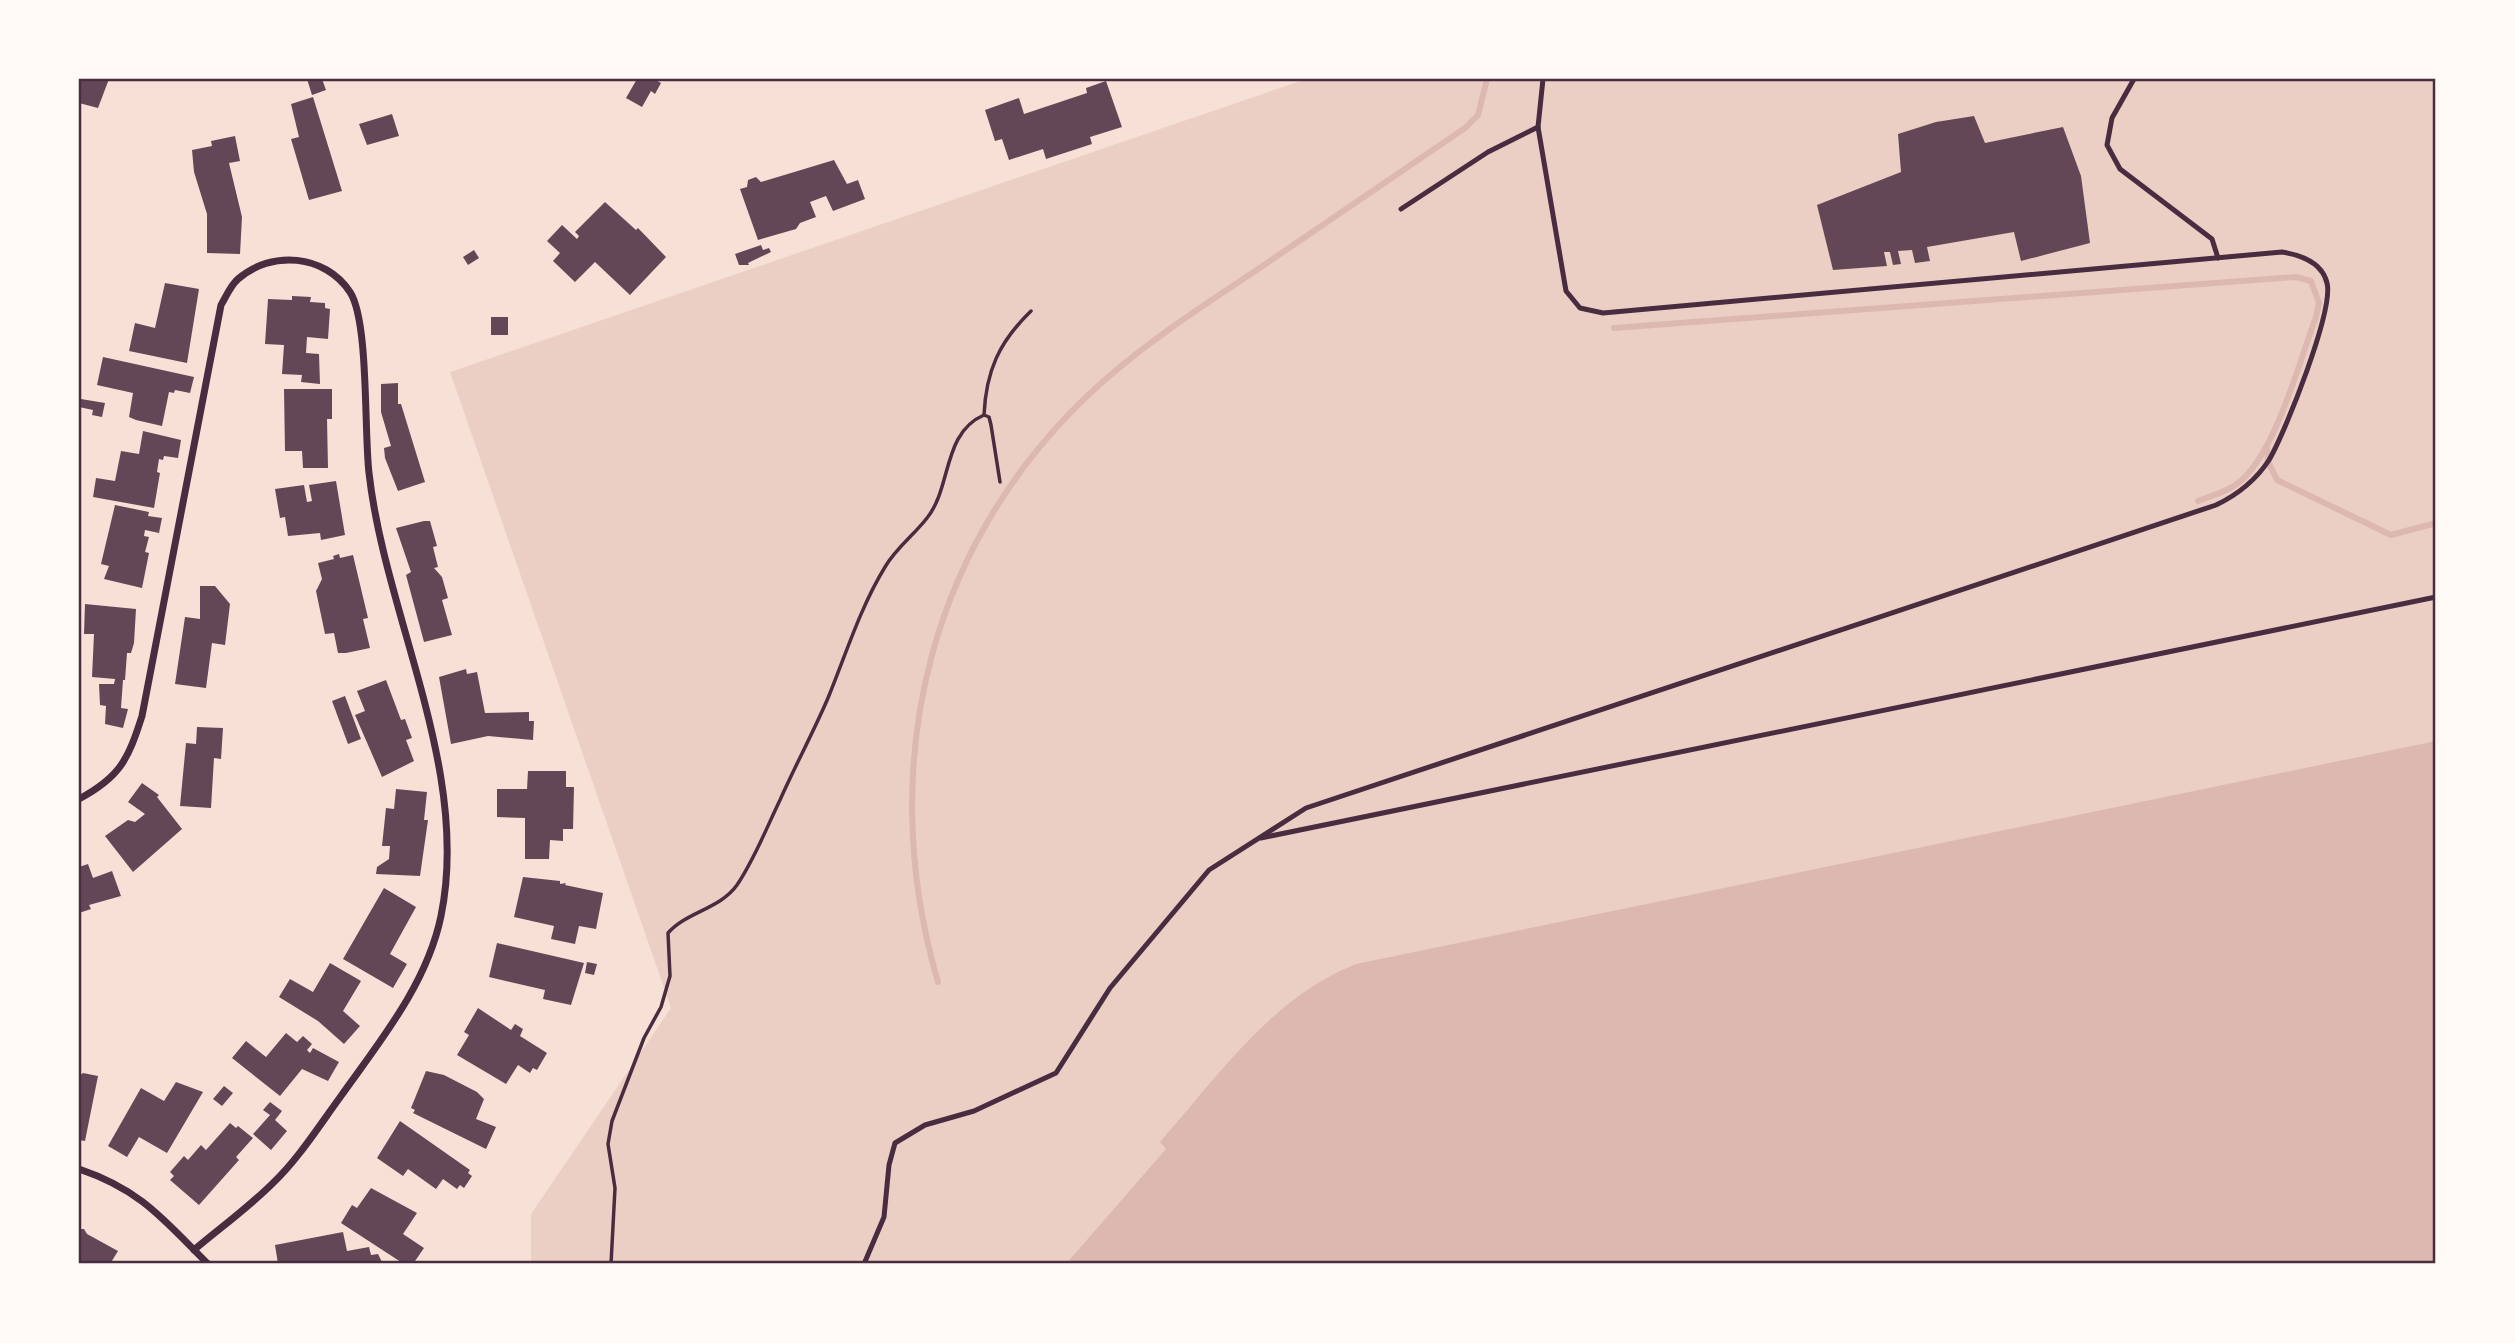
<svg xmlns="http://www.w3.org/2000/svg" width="2515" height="1343" font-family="Jost,sans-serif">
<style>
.green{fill:#ebcfc5}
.water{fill:#dcb8b0}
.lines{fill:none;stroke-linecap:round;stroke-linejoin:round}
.stream{stroke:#dcb8b0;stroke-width:6}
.building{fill:#644757}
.path{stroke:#4a2c40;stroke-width:3.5}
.service{stroke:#4a2c40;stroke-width:5}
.minor{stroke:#4a2c40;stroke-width:7}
.neatline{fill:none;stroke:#4a2c40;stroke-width:2.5}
</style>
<rect width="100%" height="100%" fill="#f7e1d7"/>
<polygon class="green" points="1306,79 2436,79 2436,1264 531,1264 531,1214 671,1008 450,372"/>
<path class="water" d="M2436 741V1264H1066L1166 1149 1160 1142C1218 1076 1272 997 1356 964Z"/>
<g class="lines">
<g class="stream">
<path d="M1614 328 2296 277 2311 281 2319 303 2316 317C2299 362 2275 456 2237 484 2226 492 2211 496 2198 501"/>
<polyline points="2267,448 2268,461 2277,480 2391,535 2436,523"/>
<path d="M938 982C873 761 931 531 1107 378 1155 336 1211 301 1264 265 1331 220 1398 174 1465 128L1478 115 1487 79"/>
</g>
</g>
<g class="building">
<polygon points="79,79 109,79 98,108 79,103"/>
<polygon points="307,79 322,79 326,90 312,95"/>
<polygon points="637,79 654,79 661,83 655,94 651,91 642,107 626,98"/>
<polygon points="1106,81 1122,127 1090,137 1092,144 1046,159 1043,149 1009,160 1002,139 995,141 985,110 1019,98 1024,114 1087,93 1086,88"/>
<polygon points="313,97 342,191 309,200 291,139 299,137 291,104"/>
<polygon points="392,114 399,136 367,145 359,124"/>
<polygon points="1974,116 1985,143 2063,127 2081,176 2090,243 2021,261 2014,232 1927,247 1930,261 1915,263 1912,250 1898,251 1901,264 1893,265 1890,252 1884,252 1887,266 1833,270 1817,205 1901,172 1898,134 1936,122"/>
<polygon points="235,136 240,161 229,163 242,217 240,254 207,253 207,214 194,172 192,150 212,146 211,141"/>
<polygon points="834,160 847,184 858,180 865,199 833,211 826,196 810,202 816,217 800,223 796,229 758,240 740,189 747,187 748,180 756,177 761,182"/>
<polygon points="605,202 636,230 638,228 666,257 630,295 595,262 575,282 553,261 560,253 547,241 562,225 577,239 579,236 575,232"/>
<polygon points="761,245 763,250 769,248 771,252 748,263 749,265 739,265 735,254"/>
<polygon points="474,250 479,258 468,265 463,257"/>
<polygon points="165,283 199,289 187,363 129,351 135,323 155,328"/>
<polygon points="292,296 311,297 310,302 325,303 325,308 330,309 328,339 307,337 306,353 319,354 320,384 301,382 302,375 282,374 284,345 265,344 268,299 292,300"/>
<rect x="491" y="317" width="17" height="18"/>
<polygon points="103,357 194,377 190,393 175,390 174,393 169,392 162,426 136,420 129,417 133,393 97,385"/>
<polygon points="398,383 398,404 401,404 425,482 398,491 385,458 384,448 391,446 381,412 381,384"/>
<polygon points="284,389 332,389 332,419 327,419 328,468 303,468 302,451 285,451"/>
<polygon points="81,399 105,403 102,417 92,415 93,410 79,407"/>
<polygon points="143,431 181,440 178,458 164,456 163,460 159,459 157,472 160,473 154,508 93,497 96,478 115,481 121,451 139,454"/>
<polygon points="336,481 345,535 321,540 320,533 288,536 285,517 280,518 275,489 304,485 307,502 312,501 309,485"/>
<polygon points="115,505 149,512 148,516 162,518 159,533 145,530 144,536 149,537 145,552 149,553 142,588 104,579 109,566 101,564"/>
<polygon points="424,521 430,521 437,546 433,547 438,567 434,568 442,577 448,598 442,600 452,635 424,642 406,575 411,572 396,528"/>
<polygon points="339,554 340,558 353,555 368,618 363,619 370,648 346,653 338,653 334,633 325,634 316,591 322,579 318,563 334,559 333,556"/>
<polygon points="200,586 215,586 230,604 225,645 212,643 206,688 175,684 185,617 200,619"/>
<polygon points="85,604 136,609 134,643 131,653 127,653 125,680 123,680 121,708 128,709 123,728 105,724 106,706 100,705 99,684 114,684 115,679 92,677 94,634 84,634"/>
<polygon points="466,669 467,674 477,672 485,713 529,712 529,721 534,721 533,740 488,736 451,744 439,677"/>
<polygon points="386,680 401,720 405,719 412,738 406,740 414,761 382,777 355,715 365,711 357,691"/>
<polygon points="345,696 361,739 348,744 332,701"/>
<polygon points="197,727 223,728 221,759 214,758 211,808 180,806 186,743 196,744"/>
<polygon points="528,771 566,771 566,787 574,787 573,829 563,829 563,841 550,840 549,859 525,859 525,818 497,817 497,789 527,789"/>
<polygon points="142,783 159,795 157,797 182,829 133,872 105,836 128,820 135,822 145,814 128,802"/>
<polygon points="396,789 427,792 424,820 428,820 420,876 376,874 377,867 389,859 390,846 382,846 386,808 394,809"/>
<polygon points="88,864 93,878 112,871 121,896 89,905 91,909 79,913 79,867"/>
<polygon points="523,877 560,881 560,884 566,883 565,885 603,893 596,929 579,926 575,944 551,939 554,926 514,917"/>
<polygon points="384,888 416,907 390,954 407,964 393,988 343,959"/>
<polygon points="497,943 584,963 571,1005 543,999 545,990 489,977"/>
<polygon points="587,962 597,964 594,975 585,973"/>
<polygon points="330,963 361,981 343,1011 360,1026 344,1044 318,1021 279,997 290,979 313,992"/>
<polygon points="478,1008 511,1030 515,1024 523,1029 520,1036 547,1053 537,1070 533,1068 530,1073 518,1065 506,1084 457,1055 469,1035 464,1032"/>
<polygon points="286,1033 297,1042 303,1036 312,1044 307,1050 310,1053 313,1048 339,1062 328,1081 302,1069 280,1096 232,1058 246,1041 266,1057"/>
<polygon points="426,1071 444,1075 477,1092 484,1099 476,1119 496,1127 486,1149 413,1113 415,1110 411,1108"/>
<polygon points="83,1073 98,1076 85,1141 79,1140 79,1076"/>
<polygon points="176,1082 203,1092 167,1153 139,1137 127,1157 108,1146 141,1088 164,1101"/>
<polygon points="224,1086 233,1093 222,1106 213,1099"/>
<polygon points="270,1102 282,1111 275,1120 287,1131 271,1150 253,1134 270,1115 263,1110"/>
<polygon points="400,1121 470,1170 468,1173 472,1176 464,1188 460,1185 457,1189 443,1179 436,1189 408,1169 403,1176 377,1158"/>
<polygon points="230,1123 236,1128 238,1126 253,1138 236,1157 239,1160 199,1205 170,1180 174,1176 170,1172 184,1156 188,1160 201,1145 206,1150"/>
<polygon points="371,1188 417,1213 403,1234 424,1248 413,1264 404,1264 341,1223 352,1205 357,1208"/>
<polygon points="79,1229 84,1229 87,1234 118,1251 110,1264 79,1264"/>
<polygon points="343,1232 347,1251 369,1247 371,1255 378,1254 383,1264 278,1264 275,1245"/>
</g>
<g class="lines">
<g class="path">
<path d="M984 415C986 371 999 342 1031 311"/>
<path d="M611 1264 615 1188 608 1144 612 1121 644 1038 661 1007 670 976 668 933C686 912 720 909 737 885 755 858 766 829 780 800 795 766 813 733 828 698 846 654 860 608 885 567 896 548 914 535 927 518 952 487 942 433 984 415L989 417 991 425 1000 482"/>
</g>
<g class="service">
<polyline points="2134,79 2112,118 2107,145 2120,169 2212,239 2218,258"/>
<polyline points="1401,209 1488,152 1538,127"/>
<polyline points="1261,838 2436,597"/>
<path d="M864 1264 884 1217 889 1165 895 1143 925 1125 974 1111 1056 1073 1110 988 1209 870 1306 808 2216 505C2237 495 2256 480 2269 460 2285 433 2334 310 2327 283 2322 262 2301 255 2282 252L1603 313 1580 308 1566 291 1538 127 1543 79"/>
</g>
<g class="minor">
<path d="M79 799C120 777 128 760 142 716L221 305C226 297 230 286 238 279 271 250 325 254 350 292 369 321 364 432 369 473 385 616 471 770 441 916 427 984 380 1041 341 1096 319 1126 299 1158 273 1183 249 1207 220 1228 194 1250"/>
<path d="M79 1169C141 1190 163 1219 208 1264"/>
</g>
</g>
<rect width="2515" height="1343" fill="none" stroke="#fffaf5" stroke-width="161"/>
<rect x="80" y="80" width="2354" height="1182" class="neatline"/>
</svg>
